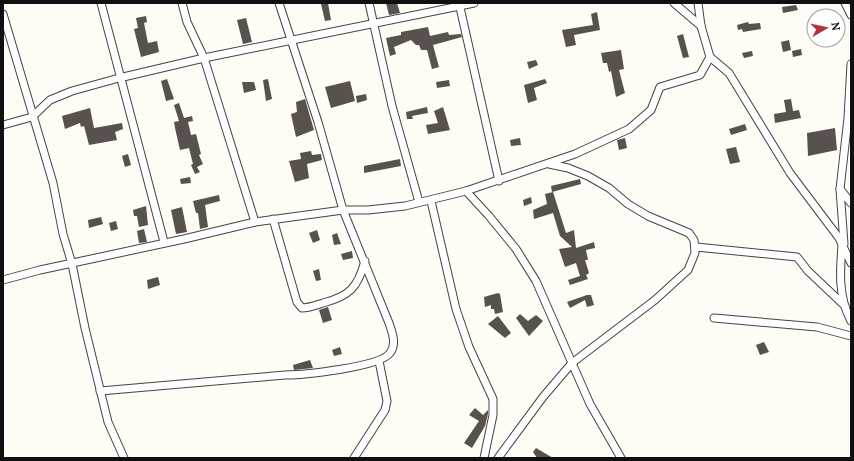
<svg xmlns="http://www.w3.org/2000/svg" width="854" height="461" font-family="Lora,serif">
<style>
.building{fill:#58514d}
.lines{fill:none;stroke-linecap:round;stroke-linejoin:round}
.street-casing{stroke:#434343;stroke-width:9}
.street{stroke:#fff;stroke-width:7}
</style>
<rect width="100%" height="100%" fill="#fefcf4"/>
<g class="building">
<polygon points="328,3 331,20 325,21 321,4"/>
<polygon points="386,3 397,3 400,13 389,15"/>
<polygon points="796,5 798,10 783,13 782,7"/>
<polygon points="597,12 600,30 574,35 576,45 566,47 562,30 593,25 591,14"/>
<polygon points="146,16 147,22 144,23 148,43 157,41 159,52 141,57 134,29 138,28 136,18"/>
<polygon points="246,18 252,42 243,44 237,20"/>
<polygon points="748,22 749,24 760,23 761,29 743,32 742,29 738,30 737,25"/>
<polygon points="428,27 430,36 448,32 449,35 461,34 462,37 433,45 439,67 432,69 427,50 421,50 419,45 416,45 411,40 394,47 396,54 390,56 386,38 401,35 401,32"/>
<polygon points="683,34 689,57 683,58 677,36"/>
<polygon points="789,40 791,50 783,52 781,42"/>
<polygon points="801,49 802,55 793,57 792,51"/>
<polygon points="621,50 624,69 619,70 625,93 616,97 611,71 609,72 607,63 603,63 601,53"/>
<polygon points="752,51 753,56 744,58 742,53"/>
<polygon points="536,60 538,65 529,69 527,62"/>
<polygon points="167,79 174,99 166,101 161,81"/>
<polygon points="268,79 272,99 266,101 263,80"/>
<polygon points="545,79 547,83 534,88 537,100 528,103 524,85"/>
<polygon points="449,80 450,86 437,88 436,82"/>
<polygon points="350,81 355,101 331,108 325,87"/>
<polygon points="242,82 254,82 256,90 244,93"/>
<polygon points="366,94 367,100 357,103 356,96"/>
<polygon points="305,99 314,130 296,137 291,114 297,112 296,102"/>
<polygon points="791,99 793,111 799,110 801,118 775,123 774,114 786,112 784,100"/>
<polygon points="179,103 184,118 192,116 193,121 188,122 191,135 196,134 201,154 199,155 203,164 197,167 200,172 195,174 191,165 193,164 189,148 180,150 175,128 174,122 179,121 174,105"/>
<polygon points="427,107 428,113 412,116 413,119 407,119 406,112"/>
<polygon points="443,107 450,130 428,134 426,125 438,123 434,111"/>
<polygon points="90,108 94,128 122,123 123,129 115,132 117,140 89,145 84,126 81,127 80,123 65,129 62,116"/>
<polygon points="745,124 747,130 731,135 729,129"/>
<polygon points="835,128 837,150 808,156 807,133"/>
<polygon points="520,138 521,145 511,146 510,140"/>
<polygon points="625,138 627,148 619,150 617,140"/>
<polygon points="736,147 740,162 730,164 726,149"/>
<polygon points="311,151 312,155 321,154 322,160 307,164 309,178 295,182 289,161 301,159 300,153"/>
<polygon points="128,154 131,165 125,167 122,156"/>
<polygon points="400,159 401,166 364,173 364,166"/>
<polygon points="190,177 191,183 181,184 180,179"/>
<polygon points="580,179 581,184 552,192 551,186"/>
<polygon points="553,192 566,233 574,230 576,248 594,242 595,248 586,250 588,260 585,260 589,273 586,275 588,279 570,285 568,280 580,276 576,263 565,267 559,249 572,247 560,236 553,213 534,219 533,210 547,204 545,194"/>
<polygon points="219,195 220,201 205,205 208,227 200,229 198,213 196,213 193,201"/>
<polygon points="531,197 532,203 524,206 523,200"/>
<polygon points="146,206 148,225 139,227 137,216 134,216 133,210"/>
<polygon points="182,207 187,232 176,234 171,210"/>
<polygon points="101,217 103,224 89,228 88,220"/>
<polygon points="116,221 118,229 111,231 109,223"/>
<polygon points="144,229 147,242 139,243 137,231"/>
<polygon points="317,230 320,240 313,243 309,233"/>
<polygon points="337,233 341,244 334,245 332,235"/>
<polygon points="352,251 353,258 343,260 341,254"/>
<polygon points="319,269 321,280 316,281 313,271"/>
<polygon points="158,277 160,285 148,289 147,280"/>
<polygon points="498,293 500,294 503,312 495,314 494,309 491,309 491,305 485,307 484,297"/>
<polygon points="587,295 591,295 594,305 587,307 585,300 570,308 567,302"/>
<polygon points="328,307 332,320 323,323 319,310"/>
<polygon points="520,314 528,321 536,315 543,321 529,336 516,318"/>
<polygon points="498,316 511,333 505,338 488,324"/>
<polygon points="764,342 769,352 760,355 756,345"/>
<polygon points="340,347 342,354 334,356 332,350"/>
<polygon points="310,360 313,368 294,370 293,365"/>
<polygon points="475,408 483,415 488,410 488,414 485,426 472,448 464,443 479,421 469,415"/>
<polygon points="536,448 553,458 537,458 533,452"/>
</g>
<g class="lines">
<defs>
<g id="street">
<polyline points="101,3 164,242"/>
<polyline points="182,3 187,22 204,58 255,222"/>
<polyline points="369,3 392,106 419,202"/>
<polyline points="459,3 499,181"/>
<polyline points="674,3 701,26"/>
<polyline points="698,3 701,26 710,57 729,73 790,173 839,238 851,263"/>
<polyline points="845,3 851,15"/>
<polyline points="3,14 53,183 63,234 72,264 85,328 108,422 124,458"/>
<polyline points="3,125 32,117 50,100 72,91 119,78 204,58 474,3"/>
<polyline points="840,189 851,203"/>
<polyline points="466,191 489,216 516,249 536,281 590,404 621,458"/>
<polyline points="431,201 456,309 469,347 493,399 493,415 484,458"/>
<path d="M273 219 297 302 302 308C309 308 316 305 323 303 350 296 358 287 365 261"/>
<polyline points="844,244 840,189 848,118 851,64"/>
<path d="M842 245C840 271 838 297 851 321"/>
<polyline points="696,247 797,257 808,271 845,306"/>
<polyline points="3,280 40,270 184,239 255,222 343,210 368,210 405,206 466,191 575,154 629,129 651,110 660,87 700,75 710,57"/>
<polyline points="714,318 817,327 851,336"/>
<path d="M100 391 285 375C304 375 380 367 390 353 397 344 392 332 389 323L343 210 318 122 279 3"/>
<polyline points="354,458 385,410 387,401 379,361"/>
<polyline points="498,458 543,397 572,363 655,300 688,270 695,253 694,240 689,233 648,216 628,204 609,188 588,176 568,168 549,164"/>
</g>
</defs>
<use href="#street" class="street-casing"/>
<use href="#street" class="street"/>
</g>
<rect width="854" height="461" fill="none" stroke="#101010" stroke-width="8"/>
<g transform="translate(826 28) rotate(81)"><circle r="19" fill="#ffffff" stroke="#9f9f9f"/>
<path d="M0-3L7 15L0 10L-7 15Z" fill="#b73139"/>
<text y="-6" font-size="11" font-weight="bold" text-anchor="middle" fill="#101010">N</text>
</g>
</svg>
